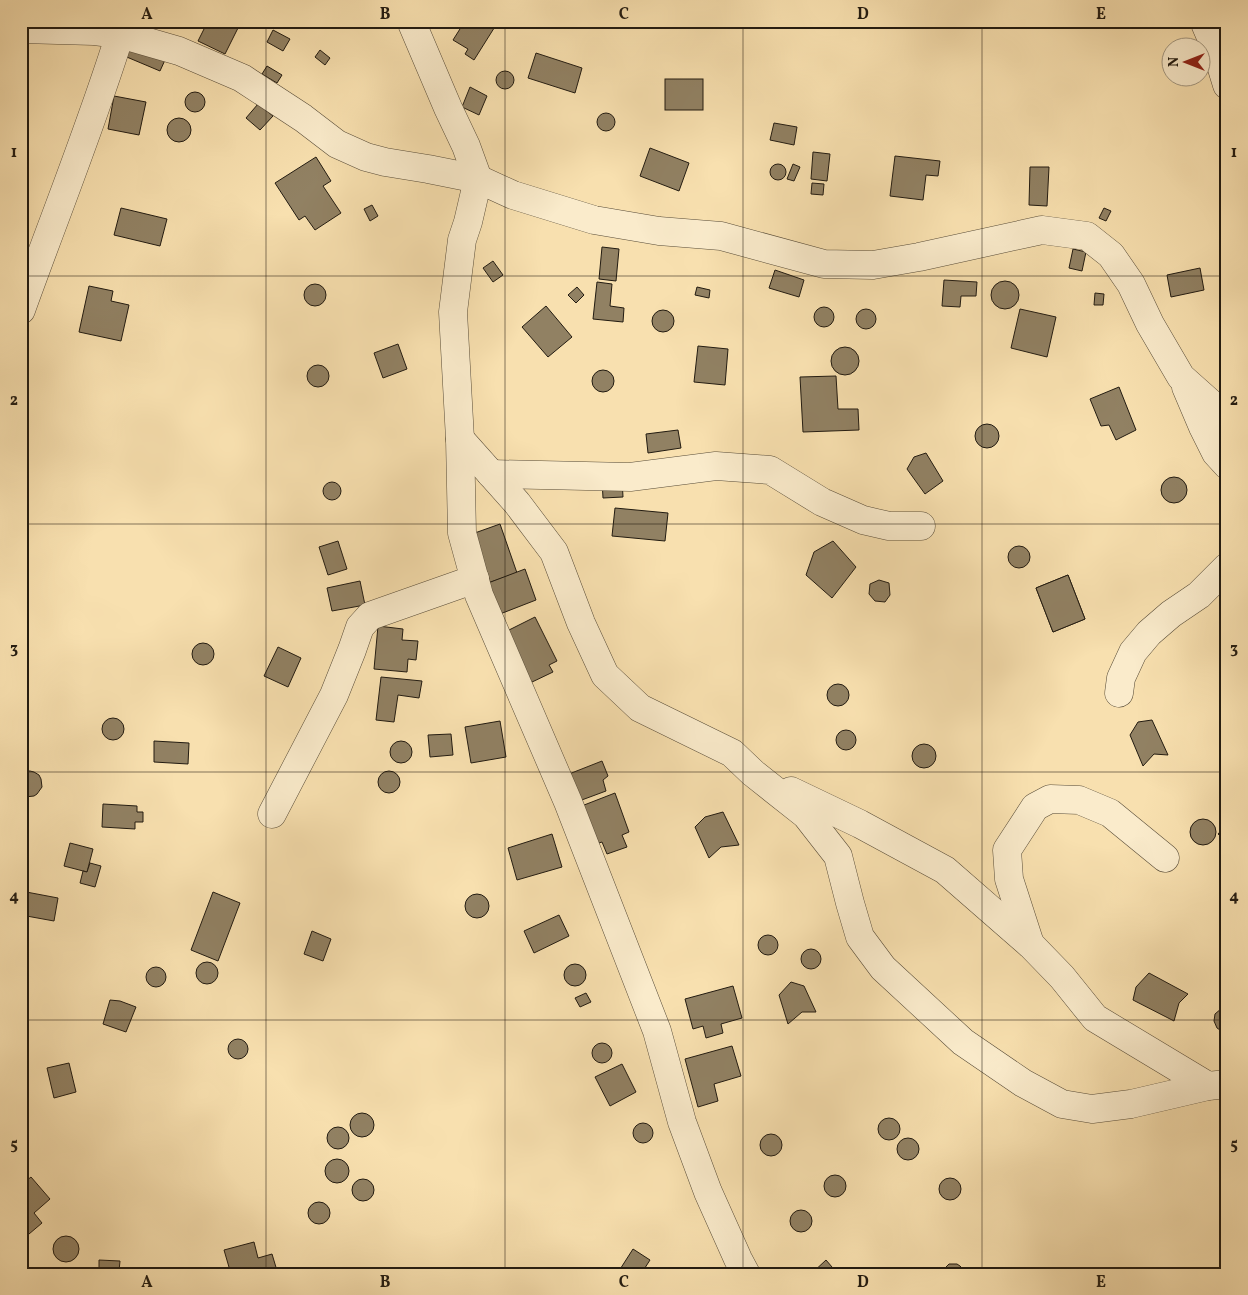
<svg xmlns="http://www.w3.org/2000/svg" width="1248" height="1295" font-family="Vollkorn,serif">
<style>
.building{fill:#918163;stroke:#221b11}
.lines{fill:none;stroke-linecap:round;stroke-linejoin:round}
.minor-casing{stroke:#584c38;stroke-width:29}
.minor{stroke:#faebcb;stroke-width:28}
.grid{fill:none;stroke:#221b11;stroke-width:1;stroke-opacity:0.55}
.neatline{fill:none;stroke:#221b11;stroke-width:2}
.grid-label{font-size:16px;text-anchor:middle;font-weight:bold;fill:#221b11}
</style>
<rect width="100%" height="100%" fill="#f8e0af"/>
<filter id="stains"><feTurbulence type="fractalNoise" baseFrequency=".004" numOctaves="4"/><feColorMatrix values="0 0 0 0 .2 0 0 0 0 .09 0 0 0 0 .02 0 0 0 .5 -.17"/></filter>
<radialGradient id="worn" r=".72"><stop offset=".6" stop-color="#630" stop-opacity="0"/><stop offset="1" stop-color="#630" stop-opacity=".3"/></radialGradient>
<g class="building">
<polygon points="208,21 225,21 238,28 225,54 198,41"/>
<polygon points="465,21 490,21 496,25 474,60 465,54 468,49 453,40"/>
<polygon points="273,30 290,39 283,51 267,42"/>
<polygon points="127,44 165,60 160,71 122,55"/>
<polygon points="320,50 330,58 325,65 315,57"/>
<polygon points="536,53 582,68 575,93 528,78"/>
<polygon points="267,66 282,75 277,83 262,74"/>
<circle cx="505" cy="80" r="9"/>
<rect x="665" y="79" width="38" height="31"/>
<polygon points="470,87 487,96 479,115 462,107"/>
<circle cx="195" cy="102" r="10"/>
<polygon points="114,96 146,102 139,135 108,129"/>
<polygon points="258,104 273,116 260,130 246,118"/>
<circle cx="606" cy="122" r="9"/>
<circle cx="179" cy="130" r="12"/>
<polygon points="774,123 797,127 794,145 770,140"/>
<polygon points="650,148 689,163 679,191 640,176"/>
<polygon points="813,152 830,154 827,181 811,179"/>
<polygon points="895,156 940,161 938,176 926,175 923,200 890,196"/>
<polygon points="316,157 331,181 323,186 341,213 315,230 305,216 299,220 275,183"/>
<circle cx="778" cy="172" r="8"/>
<polygon points="793,164 800,167 794,181 787,179"/>
<polygon points="1030,167 1049,167 1047,206 1029,205"/>
<polygon points="812,183 824,184 823,195 811,194"/>
<polygon points="372,205 378,216 370,221 364,209"/>
<polygon points="121,208 167,219 160,246 114,235"/>
<polygon points="1104,208 1111,211 1106,221 1099,218"/>
<polygon points="602,247 619,249 616,281 599,279"/>
<polygon points="1073,249 1086,252 1082,271 1069,268"/>
<polygon points="493,261 503,275 493,282 483,268"/>
<polygon points="1200,268 1204,290 1171,297 1167,275"/>
<polygon points="775,270 804,280 799,297 769,288"/>
<polygon points="944,280 977,282 976,296 961,296 960,307 942,306"/>
<circle cx="1005" cy="295" r="14"/>
<polygon points="597,282 612,284 610,306 624,308 623,322 593,319"/>
<circle cx="315" cy="295" r="11"/>
<polygon points="89,286 113,291 111,301 129,305 121,341 79,332"/>
<polygon points="577,287 584,295 576,303 568,295"/>
<polygon points="697,287 710,290 709,298 695,295"/>
<polygon points="1095,293 1104,294 1103,305 1094,305"/>
<polygon points="546,306 572,337 548,357 522,327"/>
<circle cx="824" cy="317" r="10"/>
<polygon points="1020,309 1056,317 1047,357 1011,348"/>
<circle cx="866" cy="319" r="10"/>
<circle cx="663" cy="321" r="11"/>
<polygon points="398,344 407,369 383,378 374,353"/>
<polygon points="698,346 728,349 725,385 694,382"/>
<circle cx="845" cy="361" r="14"/>
<circle cx="318" cy="376" r="11"/>
<circle cx="603" cy="381" r="11"/>
<polygon points="836,376 838,409 858,409 859,430 803,432 800,377"/>
<polygon points="1119,387 1136,430 1116,440 1109,425 1101,426 1090,399"/>
<circle cx="987" cy="436" r="12"/>
<polygon points="678,430 681,448 648,453 646,434"/>
<polygon points="926,453 943,481 925,494 907,469 914,457"/>
<circle cx="1174" cy="490" r="13"/>
<polygon points="622,479 623,497 603,498 602,480"/>
<circle cx="332" cy="491" r="9"/>
<polygon points="615,508 668,513 665,541 612,536"/>
<polygon points="500,524 517,573 488,583 472,534"/>
<polygon points="338,541 347,569 328,575 319,547"/>
<polygon points="833,541 856,567 832,598 806,575 814,552"/>
<circle cx="1019" cy="557" r="11"/>
<polygon points="525,569 536,600 500,614 488,583"/>
<polygon points="1068,575 1085,619 1053,632 1036,588"/>
<polygon points="1068,575 1085,619 1053,632 1036,588"/>
<polygon points="879,580 889,583 890,595 885,602 875,601 869,594 870,584"/>
<polygon points="360,581 365,605 332,611 327,588"/>
<polygon points="535,617 557,661 549,665 553,672 530,683 505,632"/>
<polygon points="378,626 403,629 402,640 418,641 416,660 408,659 407,672 374,669"/>
<circle cx="203" cy="654" r="11"/>
<polygon points="278,647 301,658 288,687 264,676"/>
<polygon points="381,677 422,681 419,698 398,695 394,722 376,720"/>
<circle cx="838" cy="695" r="11"/>
<circle cx="113" cy="729" r="11"/>
<polygon points="1152,720 1168,755 1154,754 1143,766 1130,735 1138,722"/>
<polygon points="500,721 506,757 471,763 465,727"/>
<circle cx="846" cy="740" r="10"/>
<polygon points="451,734 453,755 430,757 428,735"/>
<polygon points="154,741 189,743 188,764 154,762"/>
<circle cx="401" cy="752" r="11"/>
<circle cx="924" cy="756" r="12"/>
<polygon points="602,761 608,776 603,780 606,791 579,801 569,774"/>
<polygon points="26,771 30,771 34,772 39,775 41,779 42,787 37,794 34,796 25,797 21,795 21,773"/>
<circle cx="389" cy="782" r="11"/>
<polygon points="615,793 629,832 622,835 627,847 607,854 602,842 593,845 579,807"/>
<polygon points="103,804 137,806 137,812 143,812 143,822 135,822 135,829 102,827"/>
<polygon points="723,812 739,845 721,847 709,858 695,827 705,817"/>
<circle cx="1203" cy="832" r="13"/>
<polygon points="1227,824 1227,842 1218,834"/>
<polygon points="552,834 562,867 517,880 508,848"/>
<polygon points="70,843 93,849 87,872 64,866"/>
<polygon points="90,863 101,866 95,887 80,883 83,871 87,872"/>
<polygon points="21,891 58,898 54,921 21,915"/>
<polygon points="213,892 240,903 218,961 191,950"/>
<circle cx="477" cy="906" r="12"/>
<polygon points="559,915 569,936 534,953 524,931"/>
<polygon points="312,931 331,939 323,961 304,954"/>
<circle cx="768" cy="945" r="10"/>
<circle cx="811" cy="959" r="10"/>
<circle cx="207" cy="973" r="11"/>
<circle cx="575" cy="975" r="11"/>
<circle cx="156" cy="977" r="10"/>
<polygon points="1149,973 1188,994 1179,1003 1174,1021 1133,1000 1136,987"/>
<polygon points="791,982 804,986 816,1012 802,1012 788,1024 779,995"/>
<polygon points="733,986 742,1018 721,1024 723,1033 706,1038 703,1026 693,1029 685,999"/>
<polygon points="586,993 591,1002 580,1007 575,998"/>
<polygon points="110,1000 120,1001 136,1007 126,1032 103,1024"/>
<polygon points="1222,1008 1227,1008 1227,1031 1220,1030 1217,1028 1214,1021 1215,1014"/>
<circle cx="238" cy="1049" r="10"/>
<circle cx="602" cy="1053" r="10"/>
<polygon points="732,1046 741,1076 714,1084 718,1101 698,1107 685,1059"/>
<polygon points="69,1063 76,1092 54,1098 47,1068"/>
<polygon points="622,1064 636,1092 610,1106 595,1077"/>
<circle cx="362" cy="1125" r="12"/>
<circle cx="889" cy="1129" r="11"/>
<circle cx="643" cy="1133" r="10"/>
<circle cx="338" cy="1138" r="11"/>
<circle cx="771" cy="1145" r="11"/>
<circle cx="908" cy="1149" r="11"/>
<circle cx="337" cy="1171" r="12"/>
<circle cx="835" cy="1186" r="11"/>
<polygon points="31,1177 50,1199 34,1213 42,1223 29,1234 21,1225 21,1185"/>
<circle cx="950" cy="1189" r="11"/>
<circle cx="363" cy="1190" r="11"/>
<circle cx="319" cy="1213" r="11"/>
<circle cx="801" cy="1221" r="11"/>
<circle cx="66" cy="1249" r="13"/>
<polygon points="254,1242 258,1258 272,1254 278,1274 231,1274 224,1250"/>
<polygon points="633,1249 650,1260 641,1274 617,1274"/>
<polygon points="99,1260 120,1261 119,1271 137,1272 136,1274 99,1274"/>
<polygon points="826,1260 838,1274 811,1274"/>
<polygon points="949,1264 957,1264 960,1266 962,1268 964,1274 942,1274 944,1269"/>
</g>
<g class="lines">
<defs>
<g id="minor">
<polyline points="411,21 448,108 466,146 478,179 468,222 462,240 453,312 460,439 462,533 479,595 568,802 657,1031 682,1122 708,1192 738,1259 746,1274"/>
<polyline points="1204,21 1216,49 1227,85"/>
<polyline points="21,29 94,31 120,34 179,51 242,78 303,118 337,144 366,157 385,162 428,169 478,179 513,195 594,220 659,231 721,236 824,264 873,265 919,257 1042,230 1087,236 1111,255 1131,284 1150,324 1181,377 1227,418"/>
<path d="M21 310C54 218 91 127 120 34"/>
<polyline points="1186,387 1203,427 1216,453 1227,465"/>
<polyline points="460,439 517,503 554,552 581,623 605,675 640,708 732,753 753,773 806,815 838,856 850,903 860,937 883,968 963,1042 1023,1083 1062,1104 1092,1109 1131,1104 1208,1086 1227,1084"/>
<polyline points="491,474 630,477 716,466 770,470 822,502 863,520 889,526 921,526"/>
<polyline points="1119,693 1121,678 1133,652 1149,633 1171,614 1199,595 1227,567"/>
<polyline points="791,791 860,824 945,870 1031,945 1062,977 1095,1018 1208,1086"/>
<polyline points="272,814 334,695 352,650 360,627 370,616 475,579"/>
<polyline points="1030,944 1009,879 1007,850 1035,807 1050,799 1079,800 1110,813 1165,858"/>
</g>
</defs>
<use href="#minor" class="minor-casing"/>
<use href="#minor" class="minor"/>
</g>
<path class="grid" d="M266 21V1274M505 21V1274M743 21V1274M982 21V1274M21 276H1227M21 524H1227M21 772H1227M21 1020H1227"/>
<rect width="1248" height="1295" fill="none" stroke="#f8e0af" stroke-width="55"/>
<g transform="translate(1186 62) rotate(270)"><circle r="24" fill="#faebcb" stroke="#a49881"/>
<path d="M0-4L9 19L0 12L-9 19Z" fill="#8f2418"/>
<text y="-8" font-size="14" font-weight="bold" text-anchor="middle" fill="#221b11">N</text>
</g>
<rect x="28" y="28" width="1192" height="1240" class="neatline"/>
<g class="grid-label">
<text x="147" y="19">A</text>
<text x="385" y="19">B</text>
<text x="624" y="19">C</text>
<text x="863" y="19">D</text>
<text x="1101" y="19">E</text>
<text x="14" y="157">1</text>
<text x="1234" y="157">1</text>
<text x="14" y="405">2</text>
<text x="1234" y="405">2</text>
<text x="14" y="653">3</text>
<text x="1234" y="653">3</text>
<text x="14" y="901">4</text>
<text x="1234" y="901">4</text>
<text x="14" y="1149">5</text>
<text x="1234" y="1149">5</text>
<text x="147" y="1287">A</text>
<text x="385" y="1287">B</text>
<text x="624" y="1287">C</text>
<text x="863" y="1287">D</text>
<text x="1101" y="1287">E</text>
</g>
<rect width="100%" height="100%" filter="url(#stains)"/>
<rect width="100%" height="100%" fill="url(#worn)"/>
</svg>
